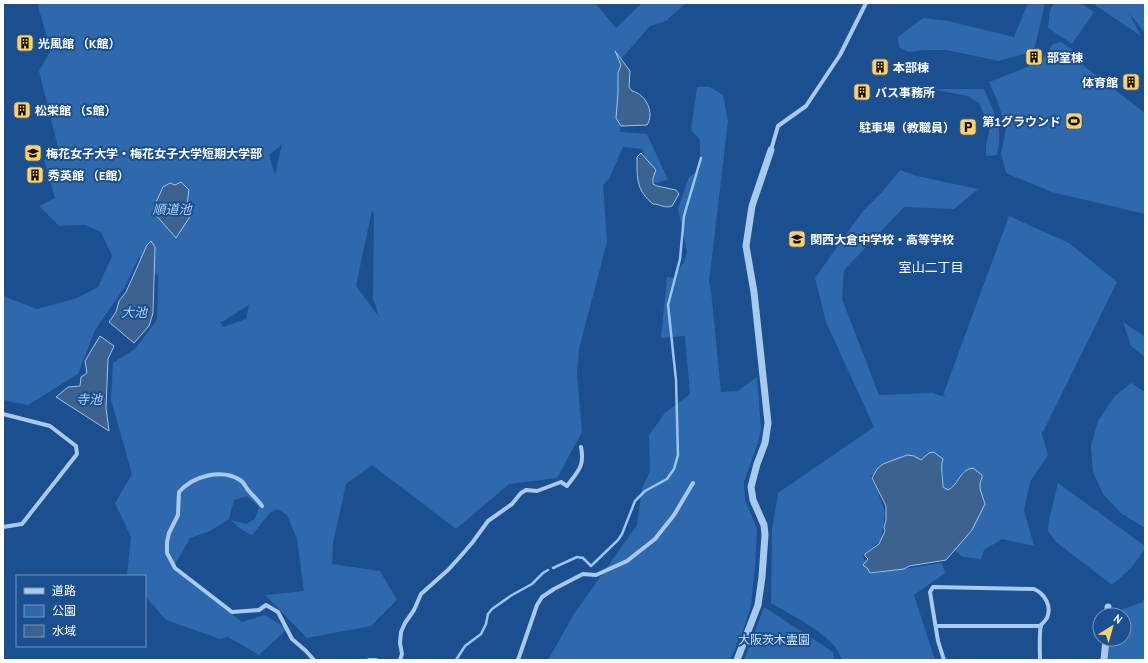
<svg xmlns="http://www.w3.org/2000/svg" width="1148" height="663" font-family="'PT Sans','Noto Sans JP',sans-serif">
<style>
.green{fill:#2e69ad;fill-rule:evenodd}
.water{fill:#3c6290;stroke:#9cc4f0}
.lines{fill:none;stroke-linecap:round;stroke-linejoin:round}
.stream{stroke:#9cc4f0;stroke-width:2.5}
.minor{stroke:#a9c9ee;stroke-width:4}
.tertiary{stroke:#a9c9ee;stroke-width:7}
.labels{text-anchor:middle;dominant-baseline:central;stroke-width:4;stroke-linejoin:round;paint-order:stroke}
.poi-label{font-size:12px;font-weight:bold;fill:#fff;stroke:#1b4f8f;text-anchor:start}
.park-label{font-size:12px;fill:#cfe3fa;stroke:#1b4f8f}
.water-label{font-size:13px;font-style:italic;fill:#b5d3f5;stroke:#1b4f8f}
.neighbourhood-label{font-size:13px;fill:#fff;stroke:#1b4f8f}
</style>
<rect width="100%" height="100%" fill="#1b4f8f"/>
<g class="green">
<path d="M37 3H595L616 28 642 3H686L666 21 650 26 621 59 620 132 647 134 668 180 655 183 642 149 623 147 609 179 603 185 607 242 579 349 577 373 582 432 557 478 509 484 456 529 372 465 346 484 333 543 332 564 380 571 397 600 371 626 307 638 265 595 304 591 297 539 287 515 277 509 270 513 252 535 239 528 231 520 246 524 255 519 259 507 247 496 234 500 229 519 210 531 190 538 173 568 242 622 265 615 287 629 259 655 228 637 220 639 166 620 145 596V576L127 575 131 537 115 503 132 474 111 400 113 363 135 349 157 320 158 276 139 257 124 288 95 330 78 374 28 405 3 400V296L37 309 77 298 98 287 112 256 101 232 85 225 59 226 39 206 55 198 44 160 58 147 39 71 51 50ZM282 144 275 175 269 155ZM372 210 374 215 373 298 379 317 356 286ZM249 305 246 319 223 327 220 322H222Z"/>
<polygon points="1028,3 1045,3 1035,47 1027,53 999,61 947,50 924,50 909,52 899,47 898,37 923,18 948,21 1014,37"/>
<polygon points="1054,3 1081,3 1094,12 1072,44 1048,28 1050,10"/>
<polygon points="1092,3 1145,3 1145,33 1129,13 1141,36"/>
<polygon points="1061,42 1073,50 1084,66 1145,113 1145,214 1052,192 1006,173 1001,154 1006,128 997,100 989,82 1040,62 1053,44"/>
<polygon points="697,87 710,87 723,95 728,121 709,282 711,290 721,392 738,391 757,377 761,429 758,443 744,481 745,500 757,529 755,567 751,605 743,631 730,660 548,660 574,614 637,525 642,488 650,472 649,435 665,413 690,394 685,336 661,338 667,277 673,278 684,262 687,252 678,209 689,177 700,170 700,140 691,130"/>
<path d="M930 89H984C995 115 1004 127 997 155L986 156V145L990 128 979 103 968 96Z"/>
<path d="M900 170 917 176 978 189 954 209 904 207 844 270 842 299 879 395 932 393 946 397 943 395 1009 216 1069 243 1117 282 1043 432 1041 431 1048 455 1030 482 1024 510 1034 546 1002 539 984 550 981 559 963 557 952 549 955 532 965 538 966 532 982 511 974 489 978 471 945 495 919 466 905 456 870 476 877 490 885 512 881 540 863 556 870 574 942 563 945 573 914 595 935 660H842C837 637 791 615 771 603L772 530 778 493 874 427 826 322 815 278 863 211 882 192Z"/>
<polygon points="1123,322 1145,337 1145,357 1131,346"/>
<polygon points="1131,383 1145,392 1145,528 1122,514 1103,494 1093,472 1091,446 1098,421 1115,396"/>
<polygon points="1058,483 1145,546 1145,549 1131,568 1112,585 1056,542 1048,531 1049,520"/>
<polygon points="1145,594 1145,660 1108,660 1109,639 1124,639 1124,615 1114,615 1115,612 1143,602"/>
<polygon points="764,607 833,652 834,660 744,660"/>
</g>
<g class="water">
<path d="M615 51 630 71 629 87 632 91C646 94 655 113 647 125L621 126 616 118 618 93V73L621 65Z"/>
<path d="M641 153 656 170 653 178V184L657 186 676 190 679 194 672 206C664 209 661 204 653 204 636 190 637 178 637 157Z"/>
<polygon points="181,182 189,190 187,204 191,215 176,238 155,214 153,209 163,187 170,183 175,185"/>
<polygon points="151,241 155,247 153,313 149,326 134,343 109,322 116,312 119,301 126,292 147,245"/>
<polygon points="100,336 114,346 108,359 106,408 109,431 56,397 68,387 80,386 81,377 87,373 85,361"/>
<path d="M933 452 935 453 943 459C940 468 943 477 943 487L948 490C958 486 960 469 973 468L982 475V478L980 483V489L985 504 972 530 946 560 909 566 904 569 870 573 868 569 863 565 868 559 865 556V554L879 544 885 531 884 527 886 520V506L872 478 877 469 883 464 907 455 914 456 921 460 929 453Z"/>
</g>
<g class="lines">
<g class="stream">
<polyline points="553,568 577,557 583,558 591,566 618,540 622,534 635,501 645,491 667,479 674,469 678,455 676,380 668,305 680,259 684,216 701,158"/>
<polyline points="456,660 465,646 481,634 486,624 488,614 492,609 512,595 532,584 543,573 548,570"/>
</g>
<g class="minor">
<polyline points="771,150 778,126 806,106 840,55 866,3"/>
<polyline points="3,414 50,426 76,446 77,454 22,524 3,527"/>
<path d="M262 506C258 500 252 495 248 490 245 486 244 482 240 480 222 468 193 476 179 492L178 515 169 533 167 542V553L175 568 232 612 259 610 266 605 278 612 292 639 306 651 314 660"/>
<polyline points="936,626 1041,626"/>
<polyline points="369,660 376,660"/>
<path d="M400 660 402 654 400 643 401 632 405 623 414 610 421 594 448 570 459 558 472 543 488 521 512 504 521 493 526 490 537 491 561 482 567 486C578 471 585 466 581 447"/>
<polyline points="518,660 537,605 542,597 554,589 583,574 596,575 627,561 655,539 674,515 693,483"/>
<path d="M944 660 938 641 930 592 933 587 1034 589C1045 594 1052 606 1047 618 1045 621 1043 623 1041 625 1039 631 1040 653 1040 660"/>
</g>
<g class="tertiary">
<polyline points="1108,615 1108,607"/>
<polyline points="737,660 758,605 762,577 765,535 764,525 753,500 751,487 757,464 765,443 768,423 754,292 746,246 752,206 771,150"/>
<polyline points="1104,660 1106,639"/>
</g>
</g>
<defs>
<symbol id="building-square" viewBox="-11 -11 22 22"><rect x="-9" y="-9" width="18" height="18" rx="4" fill="#ffd166" stroke="#1b4f8f"/><path d="M-4-6H4V6H1V3H-1V6H-4ZM-2.5-4.3h1.7v1.8h-1.7ZM.8-4.3h1.7v1.8H.8ZM-2.5-1h1.7V.8h-1.7ZM.8-1h1.7V.8H.8Z" fill="#111"/></symbol>
<symbol id="stadium-square" viewBox="-11 -11 22 22"><rect x="-9" y="-9" width="18" height="18" rx="4" fill="#ffd166" stroke="#1b4f8f"/><path d="M0-5a6.5 5 0 1 0 0 10a6.5 5 0 1 0 0-10ZM-3.5-1.8h7v3.6h-7Z" fill="#111"/></symbol>
<symbol id="parking-square" viewBox="-11 -11 22 22"><rect x="-9" y="-9" width="18" height="18" rx="4" fill="#ffd166" stroke="#1b4f8f"/><path d="M-3.5-5.5H1a3.5 3.5 0 0 1 0 7H-1V5.5H-3.5ZM-1-3.4V-.6H.8a1.4 1.4 0 0 0 0-2.8Z" fill="#111"/></symbol>
<symbol id="university-square" viewBox="-11 -11 22 22"><rect x="-9" y="-9" width="18" height="18" rx="4" fill="#ffd166" stroke="#1b4f8f"/><path d="M0-5L7-2L0 1L-7-2ZM-4 1L0 2.5L4 1V4Q0 6-4 4Z" fill="#111"/></symbol>
<symbol id="school-square" viewBox="-11 -11 22 22"><rect x="-9" y="-9" width="18" height="18" rx="4" fill="#ffd166" stroke="#1b4f8f"/><path d="M0-5L7-2L0 1L-7-2ZM-4 1L0 2.5L4 1V4Q0 6-4 4Z" fill="#111"/></symbol>
</defs>
<g fill-rule="evenodd">
<use href="#building-square" x="15" y="33" width="20" height="20"/>
<use href="#building-square" x="1024" y="47" width="20" height="20"/>
<use href="#building-square" x="870" y="57" width="20" height="20"/>
<use href="#building-square" x="1121" y="72" width="20" height="20"/>
<use href="#building-square" x="852" y="82" width="20" height="20"/>
<use href="#building-square" x="12" y="100" width="20" height="20"/>
<use href="#stadium-square" x="1064" y="111" width="20" height="20"/>
<use href="#parking-square" x="958" y="117" width="20" height="20"/>
<use href="#university-square" x="23" y="143" width="20" height="20"/>
<use href="#building-square" x="25" y="165" width="20" height="20"/>
<use href="#school-square" x="787" y="229" width="20" height="20"/>
</g>
<g class="labels">
<g class="poi-label">
<text x="38" y="43">光風館 （K館）</text>
<text x="1047" y="57">部室棟</text>
<text x="893" y="67">本部棟</text>
<text x="1118" y="82" text-anchor="end">体育館</text>
<text x="875" y="92">バス事務所</text>
<text x="35" y="110">松栄館 （S館）</text>
<text x="1061" y="121" text-anchor="end">第1グラウンド</text>
<text x="955" y="127" text-anchor="end">駐車場（教職員）</text>
<text x="46" y="153">梅花女子大学・梅花女子大学短期大学部</text>
<text x="48" y="175">秀英館 （E館）</text>
<text x="810" y="239">関西大倉中学校・高等学校</text>
</g>
<g class="park-label">
<text x="774" y="639">大阪茨木霊園</text>
</g>
<g class="water-label">
<text x="172" y="209">順道池</text>
<text x="134" y="312">大池</text>
<text x="89" y="399">寺池</text>
</g>
<g class="neighbourhood-label">
<text x="931" y="267">室山二丁目</text>
</g>
</g>
<rect width="1148" height="663" fill="none" stroke="#ffffff" stroke-width="8"/>
<rect x="16" y="575" width="130" height="72" fill="#1b4f8f" stroke="#7695bc"/>
<rect x="24" y="588" width="20" height="6" fill="#a9c9ee" stroke="#7695bc"/>
<text x="52" y="595" font-size="12" fill="#ffffff">道路</text>
<rect x="24" y="605" width="20" height="12" fill="#2e69ad" stroke="#7695bc"/>
<text x="52" y="615" font-size="12" fill="#ffffff">公園</text>
<rect x="24" y="625" width="20" height="12" fill="#3c6290" stroke="#7695bc"/>
<text x="52" y="635" font-size="12" fill="#ffffff">水域</text>
<g transform="translate(1112 627) rotate(37)"><circle r="19" fill="#1b4f8f" stroke="#7695bc"/>
<path d="M0-3L7 15L0 10L-7 15Z" fill="#ffd166"/>
<text y="-6" font-size="11" font-weight="bold" text-anchor="middle" fill="#ffffff">N</text>
</g>
</svg>
